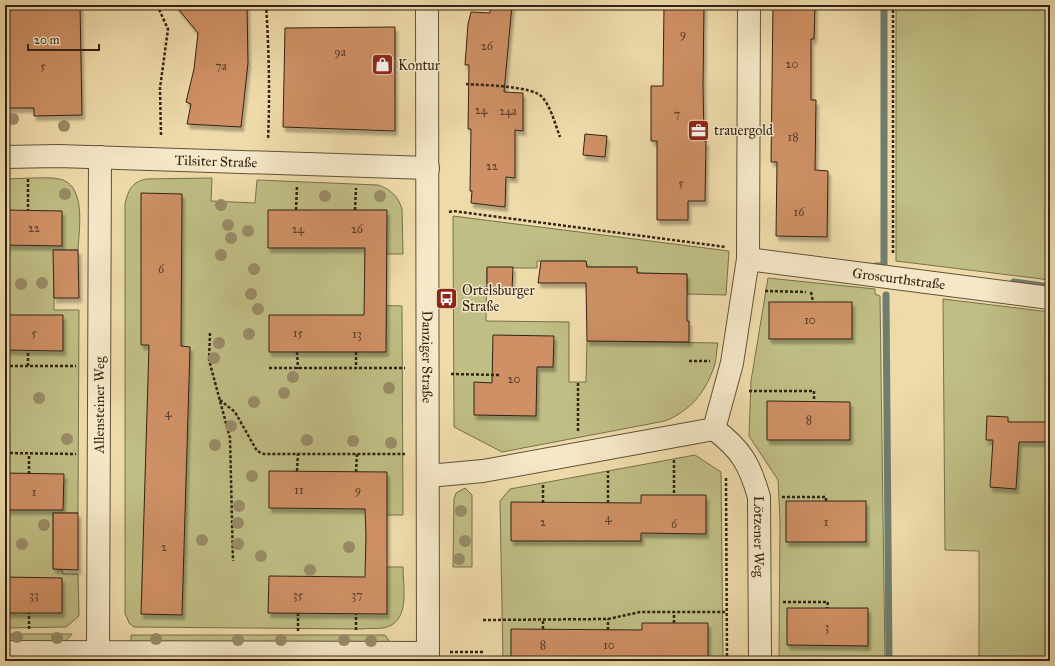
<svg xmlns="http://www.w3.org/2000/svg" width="1055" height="666" font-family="'IM FELL Great Primer',serif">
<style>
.green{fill:#bfbe84;stroke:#78704d}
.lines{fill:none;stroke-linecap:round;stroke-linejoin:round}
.stream{stroke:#707e6f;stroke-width:7}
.building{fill:#cf9065;stroke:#312316;filter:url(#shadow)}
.minor-casing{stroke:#60513b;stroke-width:24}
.path{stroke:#312316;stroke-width:2.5;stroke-dasharray:3 2;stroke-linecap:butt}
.minor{stroke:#f5e8c8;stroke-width:22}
.tree{fill:#9a8b68}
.labels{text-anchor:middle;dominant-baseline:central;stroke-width:3;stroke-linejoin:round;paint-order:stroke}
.number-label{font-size:12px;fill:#583e2a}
.poi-label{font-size:14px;fill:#312316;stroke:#f5e8c8;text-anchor:start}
.street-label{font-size:14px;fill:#312316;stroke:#f5e8c8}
</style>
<defs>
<filter id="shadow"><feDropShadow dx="2.5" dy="4.5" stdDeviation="1" flood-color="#0004"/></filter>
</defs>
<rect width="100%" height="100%" fill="#efdbaa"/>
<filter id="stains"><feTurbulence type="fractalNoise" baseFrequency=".005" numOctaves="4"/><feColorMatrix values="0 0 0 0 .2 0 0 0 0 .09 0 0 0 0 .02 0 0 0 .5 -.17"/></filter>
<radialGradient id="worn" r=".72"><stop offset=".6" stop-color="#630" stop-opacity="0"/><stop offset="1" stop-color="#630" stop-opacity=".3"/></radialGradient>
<g class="green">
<polygon points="896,5 1050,5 1050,280 896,261"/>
<path d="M32 178C42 178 54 177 63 180 86 189 79 230 78 250H54V310H79L78 513H53V569L62 570 63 574H78L79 616 66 627 5 628V179Z"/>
<path d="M212 178 211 201 255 203 257 180 378 185C390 189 398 196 402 209L403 254H365V305L402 306 403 515H366V567H403C403 588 411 623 383 628 376 629 368 628 361 629L134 627 129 623 125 613V204C128 190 132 182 146 179Z"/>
<path d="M453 216 729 251 726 295 687 294V274L637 273V267H587L586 261H537V268H487L486 321 569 322V382H586L587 341 718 343C716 350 717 360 714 367 705 393 690 411 665 421L502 452 454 427Z"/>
<polygon points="768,278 875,289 875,294 880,296 885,661 779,661 780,520 778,480 749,436 751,381"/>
<polygon points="943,299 1050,312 1050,661 979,661 979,551 945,550"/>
<polygon points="695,455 721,472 723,661 503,661 500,501 510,489"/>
<polygon points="465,488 472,495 472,567 453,567 454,499 456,493"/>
<polygon points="5,634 72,634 63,644 5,641"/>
<polygon points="131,635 385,635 390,642 383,645 131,644"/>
</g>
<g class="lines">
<g class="stream">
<polyline points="876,266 884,266 884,5"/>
<polyline points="1014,282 1050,287"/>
<polyline points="886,295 889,661"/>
</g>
</g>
<g class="building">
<polygon points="5,5 80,5 82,115 34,116 34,108 5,108"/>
<polygon points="175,5 247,5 248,63 241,127 187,124 191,104 186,102 194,69 198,33"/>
<polygon points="490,5 512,5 504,92 523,93 523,131 515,130 515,178 506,177 505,207 471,203 472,191 470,191 471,129 468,129 469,65 465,65 468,24 471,12 490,13"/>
<polygon points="664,5 704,5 703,86 704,141 706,141 705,201 688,201 688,220 657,220 657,141 651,141 651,86 663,86"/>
<polygon points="773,5 815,5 814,39 811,39 811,100 816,100 815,170 828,171 827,237 776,236 777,162 771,162"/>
<polygon points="395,27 395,131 283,127 285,28"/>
<polygon points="585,134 607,136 605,157 583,155"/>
<polygon points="141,193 182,194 181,346 190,347 182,615 141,614 149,345 141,345"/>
<polygon points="5,210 62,211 62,246 5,245"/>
<polygon points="268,210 387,210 386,352 269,352 269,315 364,315 365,248 268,248"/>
<polygon points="53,250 78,250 79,298 54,298"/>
<polygon points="541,261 586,261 587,267 637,267 637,273 687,274 687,321 689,321 689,342 587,341 586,283 538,283"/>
<polygon points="487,267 513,267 512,289 487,289"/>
<rect x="769" y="302" width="83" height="37"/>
<polygon points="5,315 63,315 63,351 5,350"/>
<polygon points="493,335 554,336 553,367 537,367 536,416 474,415 474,382 492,383"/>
<polygon points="767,401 850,402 850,440 767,440"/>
<polygon points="987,416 1008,417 1008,422 1048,422 1047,442 1019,442 1016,489 990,487 993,440 986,440"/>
<polygon points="269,471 387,472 387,614 268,613 269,576 365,577 366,536 365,509 269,508"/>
<polygon points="5,473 64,474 63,510 5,510"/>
<polygon points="641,495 706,495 706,534 641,533 641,541 511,541 511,502 641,503"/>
<rect x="786" y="501" width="80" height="41"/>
<polygon points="53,513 78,513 78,570 53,569"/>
<polygon points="5,577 62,578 62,613 5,613"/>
<polygon points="787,608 868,608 868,646 787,645"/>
<polygon points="642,623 708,623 708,661 511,661 511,629 642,630"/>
</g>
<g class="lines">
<defs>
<g id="minor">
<path id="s1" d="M427 5 428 661"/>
<path id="s2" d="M5 157 58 156 428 168"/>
<path id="s3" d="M748 259 1050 298"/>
<path id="s4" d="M714 429C741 449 750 465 759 497L760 661"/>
<polyline points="428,476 483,471 714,429 732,363 748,259 749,5"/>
<polyline points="5,652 428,653"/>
<path id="s5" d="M98 653 100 157"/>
</g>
</defs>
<use href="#minor" class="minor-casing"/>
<g class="path">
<polyline points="157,5 168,29 160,88 161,136"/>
<path d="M266 5C269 50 270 94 268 140"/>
<polyline points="893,5 893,255"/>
<path d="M466 84C482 85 533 86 542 97 551 107 555 124 560 137"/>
<polyline points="28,179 28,210"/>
<polyline points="296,210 297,186"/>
<polyline points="355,210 356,188"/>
<polyline points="449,212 453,211 726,247"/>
<polyline points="765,291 806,292"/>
<polyline points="811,292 813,302"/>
<polyline points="210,333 209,360 230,438 233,561"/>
<polyline points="297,352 298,369"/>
<polyline points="356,352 356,369"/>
<polyline points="689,361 710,361"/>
<polyline points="5,366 76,366"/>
<polyline points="28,366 28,351"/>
<polyline points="269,368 405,368"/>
<polyline points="451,374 499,375"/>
<polyline points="749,391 814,391 814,401"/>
<polyline points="220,400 235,412 257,451 264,454 405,454"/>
<polyline points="578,431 578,382"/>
<polyline points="5,453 76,454"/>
<polyline points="674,460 674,495"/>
<polyline points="297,471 298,453"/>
<polyline points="356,472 357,453"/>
<polyline points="29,474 29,454"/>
<polyline points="726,478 727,661"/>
<polyline points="782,497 826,497 826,501"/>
<polyline points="543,503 543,483"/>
<polyline points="608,503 608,471"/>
<polyline points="783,602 828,602 827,608"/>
<polyline points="483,620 608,619 640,612 727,612"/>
<polyline points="674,623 674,612"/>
<polyline points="29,629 29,613"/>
<polyline points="543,629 543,620"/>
<polyline points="356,630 356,614"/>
<polyline points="608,630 608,619"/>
<polyline points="298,631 298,613"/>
<polyline points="450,652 484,652"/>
</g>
<use href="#minor" class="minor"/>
</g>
<g class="tree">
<circle cx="13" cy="119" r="6"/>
<circle cx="64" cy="126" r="6"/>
<circle cx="65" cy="194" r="6"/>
<circle cx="325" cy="196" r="6"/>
<circle cx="380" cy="196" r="6"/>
<circle cx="221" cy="205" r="6"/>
<circle cx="228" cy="225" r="6"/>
<circle cx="248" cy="231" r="6"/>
<circle cx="231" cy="238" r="6"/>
<circle cx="221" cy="255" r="6"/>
<circle cx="254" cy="269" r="6"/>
<circle cx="42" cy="283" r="6"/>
<circle cx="21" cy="284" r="6"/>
<circle cx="251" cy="294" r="6"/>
<circle cx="258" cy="309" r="6"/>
<circle cx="249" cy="334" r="6"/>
<circle cx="219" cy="343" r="6"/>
<circle cx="214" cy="358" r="6"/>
<circle cx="293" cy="377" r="6"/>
<circle cx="389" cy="388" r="6"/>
<circle cx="284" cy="393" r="6"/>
<circle cx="39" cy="398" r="6"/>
<circle cx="254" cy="402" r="6"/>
<circle cx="231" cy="426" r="6"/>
<circle cx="67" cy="439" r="6"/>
<circle cx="307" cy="440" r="6"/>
<circle cx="353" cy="441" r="6"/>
<circle cx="391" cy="443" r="6"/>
<circle cx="215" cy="445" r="6"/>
<circle cx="252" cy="476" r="6"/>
<circle cx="239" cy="506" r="6"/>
<circle cx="461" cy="511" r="6"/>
<circle cx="238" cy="523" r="6"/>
<circle cx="44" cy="525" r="6"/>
<circle cx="202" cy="540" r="6"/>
<circle cx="465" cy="541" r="6"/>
<circle cx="22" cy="544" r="6"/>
<circle cx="238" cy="544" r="6"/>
<circle cx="349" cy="547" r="6"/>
<circle cx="261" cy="556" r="6"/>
<circle cx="459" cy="559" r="6"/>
<circle cx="310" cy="570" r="6"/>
<circle cx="17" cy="637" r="6"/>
<circle cx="57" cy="638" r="6"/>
<circle cx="156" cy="639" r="6"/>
<circle cx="238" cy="640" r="6"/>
<circle cx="281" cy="640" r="6"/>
<circle cx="344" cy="640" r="6"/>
<circle cx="371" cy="641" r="6"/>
</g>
<defs>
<symbol id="shop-square" viewBox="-11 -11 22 22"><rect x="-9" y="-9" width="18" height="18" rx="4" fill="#8f2418" stroke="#f5e8c8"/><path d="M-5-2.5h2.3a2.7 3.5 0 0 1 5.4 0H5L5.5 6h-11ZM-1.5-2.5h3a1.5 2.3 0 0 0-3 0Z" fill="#fff"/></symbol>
<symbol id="office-square" viewBox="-11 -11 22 22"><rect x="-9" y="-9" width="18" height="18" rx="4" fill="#8f2418" stroke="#f5e8c8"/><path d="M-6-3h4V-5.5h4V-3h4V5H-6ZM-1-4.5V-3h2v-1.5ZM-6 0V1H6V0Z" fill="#fff"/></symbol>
<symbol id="bus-square" viewBox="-11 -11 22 22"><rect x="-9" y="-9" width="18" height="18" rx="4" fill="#8f2418" stroke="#f5e8c8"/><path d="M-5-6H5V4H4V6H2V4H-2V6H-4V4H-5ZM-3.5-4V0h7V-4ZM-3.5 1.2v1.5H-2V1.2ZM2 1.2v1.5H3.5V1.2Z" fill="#fff"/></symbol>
</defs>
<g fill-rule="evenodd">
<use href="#shop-square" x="370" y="52" width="25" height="25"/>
<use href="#office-square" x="686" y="118" width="25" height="25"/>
<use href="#bus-square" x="434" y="286" width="25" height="25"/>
</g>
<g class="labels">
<g class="number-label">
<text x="683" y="34">9</text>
<text x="487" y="46">26</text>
<text x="340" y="52">9a</text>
<text x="792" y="64">20</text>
<text x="43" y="66">5</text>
<text x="221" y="66">7a</text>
<text x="481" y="110">24</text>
<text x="508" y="111">24a</text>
<text x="677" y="114">7</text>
<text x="793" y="137">18</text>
<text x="492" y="166">22</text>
<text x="681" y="183">5</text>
<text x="799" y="212">16</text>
<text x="34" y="228">22</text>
<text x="298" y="229">24</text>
<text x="357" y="229">26</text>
<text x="161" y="269">6</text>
<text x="810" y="320">10</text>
<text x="34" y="333">5</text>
<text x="298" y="333">15</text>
<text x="357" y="334">13</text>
<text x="514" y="379">20</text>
<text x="168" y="413">4</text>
<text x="809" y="420">8</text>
<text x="299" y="490">11</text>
<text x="358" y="490">9</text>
<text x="34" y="492">1</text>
<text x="608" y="518">4</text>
<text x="543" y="522">2</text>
<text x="826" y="522">1</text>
<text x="674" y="524">6</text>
<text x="164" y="547">2</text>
<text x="34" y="595">33</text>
<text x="298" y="595">35</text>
<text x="357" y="595">37</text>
<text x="827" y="627">3</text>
<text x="543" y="645">8</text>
<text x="609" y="645">10</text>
</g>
<g class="poi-label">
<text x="398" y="65">Kontur</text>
<text x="714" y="130">trauergold</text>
<text x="462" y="290">Ortelsburger<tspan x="462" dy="16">Straße</tspan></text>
</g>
<g class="street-label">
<text stroke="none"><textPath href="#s2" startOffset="211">Tilsiter Straße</textPath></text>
<text stroke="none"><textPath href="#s3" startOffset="152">Groscurthstraße</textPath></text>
<text stroke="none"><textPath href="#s1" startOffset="352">Danziger Straße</textPath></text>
<text stroke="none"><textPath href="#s5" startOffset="248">Allensteiner Weg</textPath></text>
<text stroke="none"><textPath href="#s4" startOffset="123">Lötzener Weg</textPath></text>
</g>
</g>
<rect width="1055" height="666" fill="none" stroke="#efdbaa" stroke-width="20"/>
<rect x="6" y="6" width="1043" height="654" fill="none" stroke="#312316" stroke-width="2"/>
<rect x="10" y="10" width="1035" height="646" fill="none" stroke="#312316"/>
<path d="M28 44v6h71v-6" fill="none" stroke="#312316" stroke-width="2"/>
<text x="34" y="44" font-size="12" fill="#312316" stroke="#f5e8c8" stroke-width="3" paint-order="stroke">20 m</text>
<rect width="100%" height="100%" filter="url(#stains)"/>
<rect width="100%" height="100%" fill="url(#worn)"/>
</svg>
